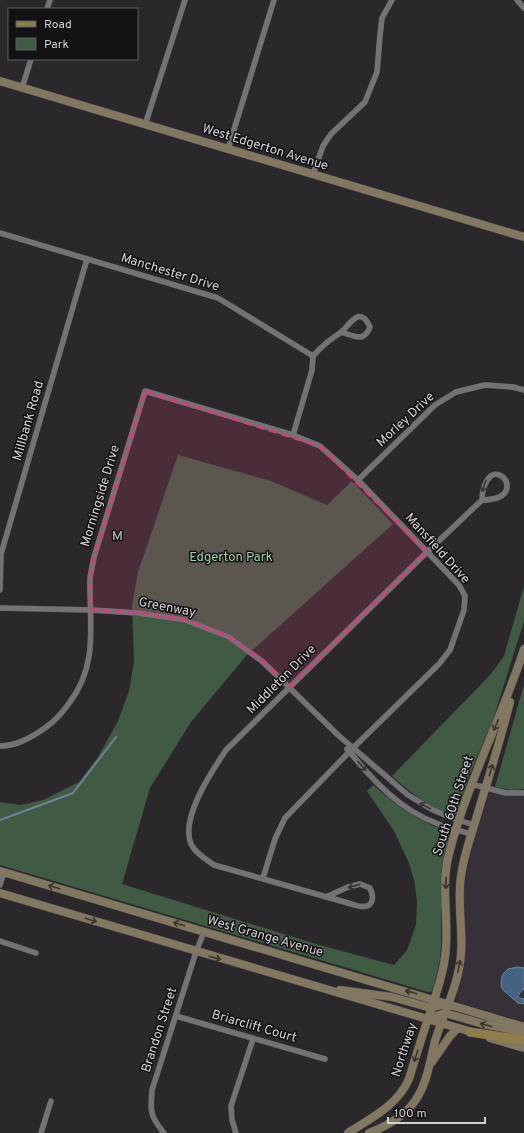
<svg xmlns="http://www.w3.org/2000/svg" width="524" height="1133" font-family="Overpass,sans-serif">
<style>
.built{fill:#363038}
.green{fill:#405a44}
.water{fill:#456380;stroke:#708499}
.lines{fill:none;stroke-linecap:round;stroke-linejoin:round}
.stream{stroke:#708499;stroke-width:2}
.street-casing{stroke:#454346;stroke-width:6}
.secondary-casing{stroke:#454346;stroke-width:9}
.primary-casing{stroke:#454346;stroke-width:10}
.street{stroke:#757276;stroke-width:5.5}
.secondary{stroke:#827761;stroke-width:8}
.primary{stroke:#907d4c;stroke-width:9}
.oneway{stroke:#353336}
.oneway2{stroke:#39352e}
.marked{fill:#c64679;fill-opacity:0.2;stroke:#c64679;stroke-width:3;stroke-dasharray:8 5;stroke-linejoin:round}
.labels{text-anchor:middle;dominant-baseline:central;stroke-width:3;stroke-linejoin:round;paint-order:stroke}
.street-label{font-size:13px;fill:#d3d1d3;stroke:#121113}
.park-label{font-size:13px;fill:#9dd5a6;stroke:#121113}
.neighbourhood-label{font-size:14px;letter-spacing:1px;fill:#c4c1c5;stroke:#121113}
</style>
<rect width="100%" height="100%" fill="#2a282b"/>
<polygon class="built" points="491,787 511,790 524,789 524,1022 460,1003 456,996 462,971 465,929 463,894 467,863"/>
<g class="green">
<path d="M178 455 271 481 327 505 352 481 393 524 246 656 191 722 150 788 122 884 316 944 394 965 407 950 416 925 417 901 414 879 408 861 394 831 367 791 373 785C398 807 417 820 448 832L450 838 442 868 441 889V947L440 960 433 989 431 992H428L0 865V802L20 805 43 800 79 782 98 757 118 721 129 691 134 662 132 605 138 572Z"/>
<path d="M524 586V621L492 723 469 776 458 812 455 815C433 812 408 790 392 776L491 674 504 656Z"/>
<polygon points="524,684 524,789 511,790 495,787"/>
</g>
<polygon class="water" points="518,967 524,968 524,989 521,991 518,996 519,998 524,999 524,1004 518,1003 503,990 501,986 502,976 504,973 508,969"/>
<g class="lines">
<polyline class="stream" points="0,820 73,793 116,737"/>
<defs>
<g id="street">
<polyline points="517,0 524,8"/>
<polyline points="47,9 50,0"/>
<polyline points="22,88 31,59"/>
<polyline points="145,125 185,0"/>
<polyline points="228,149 274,0"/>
<polyline points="313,174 323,146 331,134 365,102 377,72 380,35 382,18 392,0"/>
<polyline points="0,233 218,298 313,356"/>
<path d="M313 356C321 347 329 340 340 333 349 327 359 303 370 327 364 343 354 336 341 332"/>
<polyline points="293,435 312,370 313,356"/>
<polyline points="358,480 435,405 456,392 485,385 513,387 524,390"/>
<polyline points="0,590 1,554 87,259"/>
<polyline points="0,608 91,610 138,613 185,620 229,637 263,662 338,735 408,795 431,809 449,817 474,825"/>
<path d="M0 746C17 746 32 737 45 728 55 721 63 712 70 702 99 663 89 623 90 578 91 571 93 563 94 557L145 391 293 435 320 446 358 480 459 585 465 596 464 610 450 650 439 664 353 748 285 818 275 839 263 878"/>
<path d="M347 749C353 756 359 763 365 770 397 806 425 824 472 834"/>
<polyline points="471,784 506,793 524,793"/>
<polyline points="0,885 4,872"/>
<path d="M326 897 348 887 360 884 370 888C372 892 373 897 372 901 368 911 356 905 348 903L214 865C206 859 195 853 191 844 180 818 212 771 226 750L427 552 482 500C491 500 508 498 507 485 507 482 505 479 503 477 488 466 482 490 482 500"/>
<polyline points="0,941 36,953"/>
<polyline points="176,1016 325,1059"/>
<polyline points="41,1133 51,1101"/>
<path d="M164 1133C150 1116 150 1112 152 1090L196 952 204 932"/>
<polyline points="236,1133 232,1120 231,1106 253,1039"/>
</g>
<g id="secondary">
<polyline points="0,81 524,237"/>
<polyline points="0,871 524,1027"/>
<polyline points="0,893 475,1033"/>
<polyline points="340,990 392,997 431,1008 448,1003"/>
<polyline points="428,1019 445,1013 483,1024 524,1032"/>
<polyline points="490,1038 524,1048"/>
<polyline points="432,1062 450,1036 458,1028"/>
<path d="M348 1133C371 1118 397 1106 409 1079 416 1056 423 1033 431 1010 436 993 443 975 445 957 450 923 440 888 449 854 467 783 502 718 524 649"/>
<path d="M369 1133C387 1126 404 1117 415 1101 427 1084 430 1061 435 1041 444 1012 459 984 461 954 463 928 457 902 461 876 464 853 473 831 479 809 490 773 501 738 510 702"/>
</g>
<polyline id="primary" points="470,1032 524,1040"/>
</defs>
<use href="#street" class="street-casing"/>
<use href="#secondary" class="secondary-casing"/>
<use href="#primary" class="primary-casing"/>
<use href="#street" class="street"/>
<use href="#secondary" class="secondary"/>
<use href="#primary" class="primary"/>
</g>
<defs><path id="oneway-shaft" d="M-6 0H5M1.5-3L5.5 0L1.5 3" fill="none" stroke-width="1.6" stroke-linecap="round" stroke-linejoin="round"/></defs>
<g class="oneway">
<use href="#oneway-shaft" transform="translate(484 486) rotate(109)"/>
<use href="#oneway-shaft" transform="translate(362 766) rotate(49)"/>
<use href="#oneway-shaft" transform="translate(425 806) rotate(-152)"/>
<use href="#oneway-shaft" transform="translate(354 886) rotate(164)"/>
</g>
<g class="oneway2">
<use href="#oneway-shaft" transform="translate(496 725) rotate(113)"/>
<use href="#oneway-shaft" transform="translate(491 770) rotate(-73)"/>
<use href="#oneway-shaft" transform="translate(446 883) rotate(91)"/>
<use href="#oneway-shaft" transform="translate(54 887) rotate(-163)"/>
<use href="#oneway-shaft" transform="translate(91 920) rotate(17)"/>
<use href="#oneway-shaft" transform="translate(179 924) rotate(-163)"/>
<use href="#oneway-shaft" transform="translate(215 958) rotate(16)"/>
<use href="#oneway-shaft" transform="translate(459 966) rotate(-79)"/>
<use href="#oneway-shaft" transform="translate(411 992) rotate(-164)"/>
<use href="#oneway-shaft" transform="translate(486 1025) rotate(-165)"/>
<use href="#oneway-shaft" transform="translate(416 1056) rotate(108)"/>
</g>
<path class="marked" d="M145 391 320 446 427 552 290 687 263 662 229 637 185 620 138 613 91 610 90 576 94 557Z"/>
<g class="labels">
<g class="street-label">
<text transform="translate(265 148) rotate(17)">West Edgerton Avenue</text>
<text transform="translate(170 273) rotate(17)">Manchester Drive</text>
<text transform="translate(406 420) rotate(-43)">Morley Drive</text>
<text transform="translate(29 421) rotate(-74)">Millbank Road</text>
<text transform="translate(101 496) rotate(-73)">Morningside Drive</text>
<text transform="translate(437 549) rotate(48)">Mansfield Drive</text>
<text transform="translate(167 608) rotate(11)">Greenway</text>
<text transform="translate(282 680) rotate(-45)">Middleton Drive</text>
<text transform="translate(454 806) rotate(-72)">South 60th Street</text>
<text transform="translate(265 937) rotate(16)">West Grange Avenue</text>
<text transform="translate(254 1027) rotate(16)">Briarclift Court</text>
<text transform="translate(160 1030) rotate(-72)">Brandon Street</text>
<text transform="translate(405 1050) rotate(-72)">Northway</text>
</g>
<g class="park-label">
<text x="231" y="558">Edgerton Park</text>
</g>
<g class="neighbourhood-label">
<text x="118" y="536">M</text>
</g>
</g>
<rect x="8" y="8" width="130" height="52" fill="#121113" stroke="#5f5e60"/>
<rect x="16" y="21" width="20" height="6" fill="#907d4c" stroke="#5f5e60"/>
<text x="44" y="28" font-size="12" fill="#d3d1d3">Road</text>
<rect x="16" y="38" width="20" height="12" fill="#405a44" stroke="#5f5e60"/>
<text x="44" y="48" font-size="12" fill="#d3d1d3">Park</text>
<path d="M388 1117v6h97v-6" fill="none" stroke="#d3d1d3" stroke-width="2"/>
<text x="394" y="1117" font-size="12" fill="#d3d1d3" stroke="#121113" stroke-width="3" paint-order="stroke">100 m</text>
</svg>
